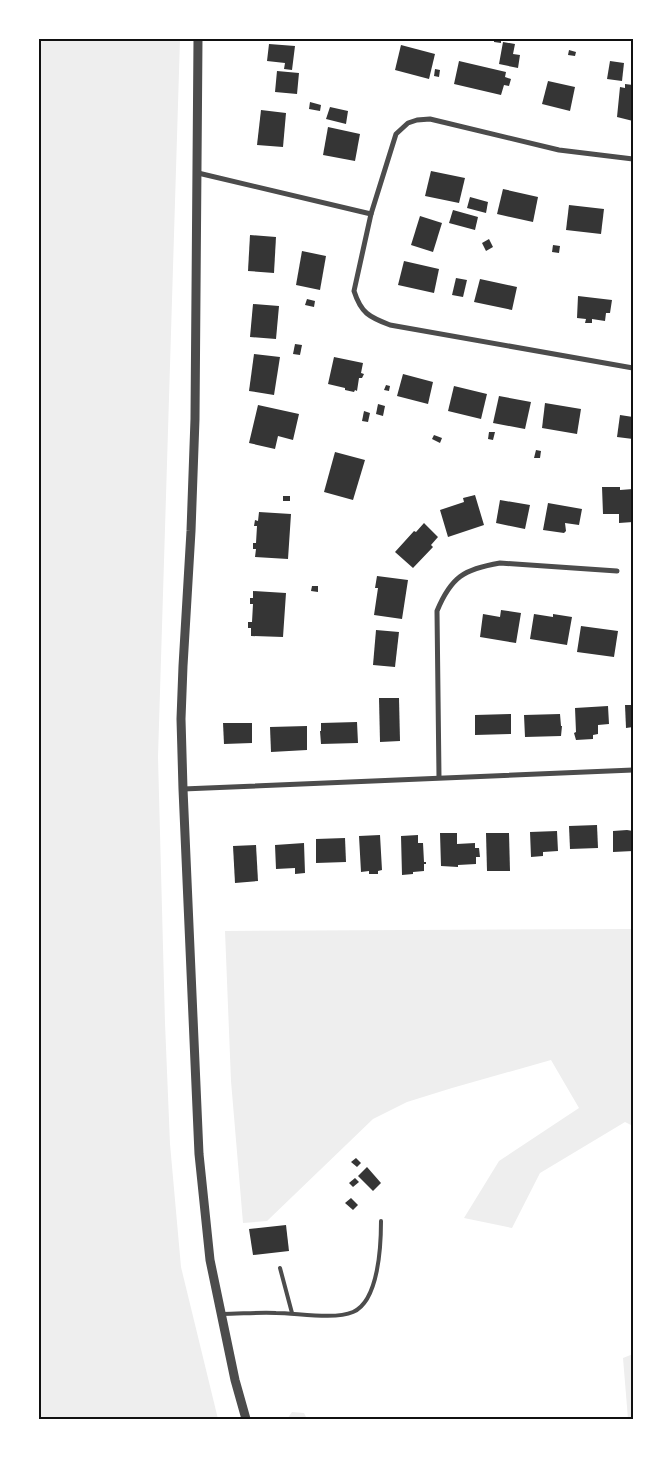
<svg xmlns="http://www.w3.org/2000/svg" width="672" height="1458" font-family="'Work Sans',sans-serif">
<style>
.green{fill:#eee}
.building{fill:#353535}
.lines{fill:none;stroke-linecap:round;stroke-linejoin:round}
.service{stroke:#4c4c4c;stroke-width:4}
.minor{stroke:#4c4c4c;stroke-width:5}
.tertiary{stroke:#4c4c4c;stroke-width:9}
.neatline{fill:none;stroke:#111;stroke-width:2}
</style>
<rect width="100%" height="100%" fill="#fff"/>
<g class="green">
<polygon points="39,39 180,39 158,757 165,1023 170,1144 181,1267 218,1419 39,1419"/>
<polygon points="633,929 633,1126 625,1122 540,1173 512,1228 464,1218 499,1161 579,1108 551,1060 452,1088 407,1102 373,1119 267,1221 243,1223 231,1081 225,931"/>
<polygon points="633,1354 633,1419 628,1419 623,1358"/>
<polygon points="292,1412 304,1413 307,1419 287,1419"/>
</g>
<g class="building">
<polygon points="494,39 501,39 501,43 494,42"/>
<polygon points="503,42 515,44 513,54 520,55 518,68 499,64"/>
<polygon points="269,44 295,46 292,70 284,69 285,63 267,61"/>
<polygon points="401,45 435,54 429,79 395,70"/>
<polygon points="569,50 576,52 575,56 568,55"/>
<polygon points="459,61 506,72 505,77 511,79 509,86 504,85 501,95 454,84"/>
<polygon points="610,61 624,63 622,81 607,79"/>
<polygon points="435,69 440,70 439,77 434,76"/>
<polygon points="277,71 299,73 297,94 275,92"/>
<polygon points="548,81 575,87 570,111 542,104"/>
<polygon points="625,84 633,85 633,121 617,117 620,87 625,88"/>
<polygon points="310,102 321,105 320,111 309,109"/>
<polygon points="330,107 348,111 346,124 326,119"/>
<polygon points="261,110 286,113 283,147 257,145"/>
<polygon points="328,127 360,134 355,161 323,155"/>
<polygon points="431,171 465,178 459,203 425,196"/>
<polygon points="503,189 538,197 533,222 497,214"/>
<polygon points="470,197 488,202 486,213 467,208"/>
<polygon points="569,205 604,209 601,234 566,230"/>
<polygon points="453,210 478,217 475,230 449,223"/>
<polygon points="420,216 442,223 433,252 411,245"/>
<polygon points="250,235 276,237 274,273 248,271"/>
<polygon points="489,239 493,247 486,251 482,243"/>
<polygon points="553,245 560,246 559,253 552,252"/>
<polygon points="302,251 326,256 320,290 296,285"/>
<polygon points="404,261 439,269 434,293 398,285"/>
<polygon points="456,278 467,280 463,297 452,295"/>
<polygon points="480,279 517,287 512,310 474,302"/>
<polygon points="578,296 612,300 610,313 606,313 605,321 592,319 592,323 585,323 586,319 577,318"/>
<polygon points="307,299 315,301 314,307 305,305"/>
<polygon points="253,304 279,306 276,339 250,337"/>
<polygon points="295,344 302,345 300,355 293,354"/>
<polygon points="254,354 280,357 274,395 249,391"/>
<polygon points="334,357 363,363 361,373 364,374 362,378 359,378 357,391 355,390 354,392 345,390 345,388 328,384"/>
<polygon points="403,374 433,382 428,404 397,396"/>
<polygon points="386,385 390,386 389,391 384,390"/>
<polygon points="454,386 487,394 481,419 448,411"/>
<polygon points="499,396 531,402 525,429 493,423"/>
<polygon points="545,403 581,409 577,434 542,428"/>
<polygon points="378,404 385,406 383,416 376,414"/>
<polygon points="258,405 299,414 293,440 278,436 275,449 249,443"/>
<polygon points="364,411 370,413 368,422 362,421"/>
<polygon points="620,415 633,417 633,439 617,437"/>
<polygon points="489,432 495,432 493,440 488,439"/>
<polygon points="434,435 442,438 440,443 432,439"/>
<polygon points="536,450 541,451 540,458 534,458"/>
<polygon points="335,452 365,460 353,500 324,492"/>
<polygon points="602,487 620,487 620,490 633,489 633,522 619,523 619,514 603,514"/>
<polygon points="475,495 484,525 448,537 440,510 464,502 463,498"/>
<rect x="283" y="496" width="7" height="5"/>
<polygon points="500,500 530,505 525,529 496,523"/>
<polygon points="548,503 582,509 579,525 565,523 566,531 564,533 543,530"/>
<polygon points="259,512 291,514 288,559 255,557 256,549 253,549 253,543 256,543 257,526 254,526 255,520 258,521"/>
<polygon points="424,523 438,537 431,545 433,547 413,568 395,552 414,531 416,532"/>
<polygon points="377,576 408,580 402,619 374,615 378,588 375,588"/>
<polygon points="312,586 318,586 318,592 311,591"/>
<polygon points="253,591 286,593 283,637 251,636 251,628 248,628 248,622 252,622 253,604 250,604 250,598 253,598"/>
<polygon points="501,610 521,613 516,643 480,637 483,614 500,617"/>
<polygon points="534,614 553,617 553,614 572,617 567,645 530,639"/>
<polygon points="581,626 618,631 614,657 577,652"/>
<polygon points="376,630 399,632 395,667 373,665"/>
<polygon points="379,698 399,698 400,741 380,742"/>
<polygon points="625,705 633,705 633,727 626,728"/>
<polygon points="608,706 609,724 598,725 598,734 593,735 593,739 576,740 574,733 576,732 575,708"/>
<polygon points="511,714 511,734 475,735 475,715"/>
<polygon points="560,714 561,726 562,726 561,736 525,737 524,715"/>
<polygon points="357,722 358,743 321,744 320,731 321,731 321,723"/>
<polygon points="223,723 252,723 252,743 224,744"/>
<polygon points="307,726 307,750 271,752 270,727"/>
<polygon points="597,825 598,848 570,849 569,826"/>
<polygon points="627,830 633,831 633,851 613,852 613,831"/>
<polygon points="557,831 558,851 543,852 543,856 531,857 530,832"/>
<polygon points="440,833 457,833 457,844 475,843 475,848 479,848 480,857 476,857 476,864 458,865 458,867 441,866"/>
<polygon points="486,833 509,833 510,871 487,871"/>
<polygon points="380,835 382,870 378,871 378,874 369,874 369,871 361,872 359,836"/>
<polygon points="418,835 418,843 423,843 424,862 426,862 426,864 424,864 424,871 413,872 413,874 402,875 401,836"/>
<polygon points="345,838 346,862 316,863 316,839"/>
<polygon points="304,843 305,873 295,874 295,868 276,869 275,845"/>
<polygon points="256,845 258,881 235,883 233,846"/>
<polygon points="356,1158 361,1163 357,1167 351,1162"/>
<polygon points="367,1167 381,1183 373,1191 358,1176"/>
<polygon points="355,1178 359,1182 353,1187 349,1183"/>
<polygon points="351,1198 358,1205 353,1210 345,1203"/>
<polygon points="286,1225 289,1251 253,1255 249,1229"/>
</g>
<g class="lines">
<g class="service">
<polyline points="280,1268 292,1313"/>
<path d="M222 1314C240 1314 258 1312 276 1313 297 1313 334 1320 353 1312 379 1301 381 1244 381 1221"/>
</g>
<g class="minor">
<path d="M633 159 559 150 430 119 417 120 408 123 396 134 371 214 354 291C361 313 369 317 390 325L633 368"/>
<polyline points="198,173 371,214"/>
<path d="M439 777 437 611C451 577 464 569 500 563L617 571"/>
<polyline points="183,789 633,770"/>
</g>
<polyline class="tertiary" points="198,39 195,419 191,531 183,666 181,719 183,789 199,1154 210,1260 235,1380 246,1419"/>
</g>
<rect width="672" height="1458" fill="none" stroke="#ffffff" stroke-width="80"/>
<rect x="40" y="40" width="592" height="1378" class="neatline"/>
</svg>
